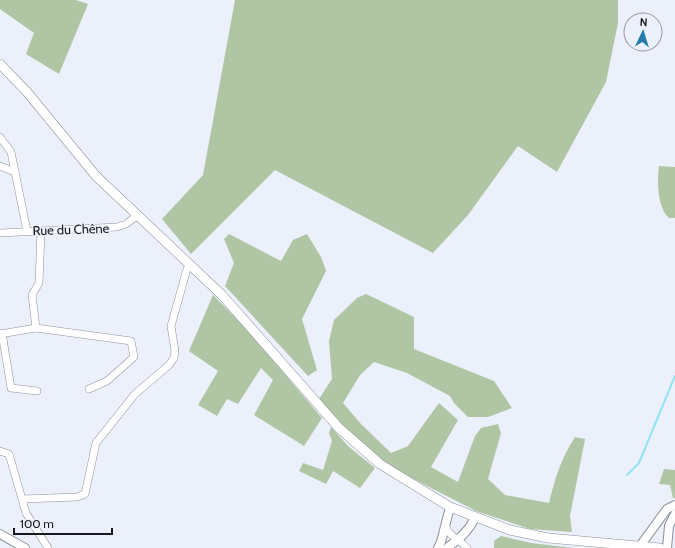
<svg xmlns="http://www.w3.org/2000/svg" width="675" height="548" font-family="Cabin,sans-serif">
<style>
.green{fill:#afc5a4}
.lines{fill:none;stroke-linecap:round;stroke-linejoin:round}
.stream{stroke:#8fe4f3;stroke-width:2}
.minor-casing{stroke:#8d919a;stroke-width:8}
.tertiary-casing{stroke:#8d919a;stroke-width:10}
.secondary-casing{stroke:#8d919a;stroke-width:10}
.minor{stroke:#fff;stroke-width:7}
.tertiary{stroke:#fff;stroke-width:8}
.secondary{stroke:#fff;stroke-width:9}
.labels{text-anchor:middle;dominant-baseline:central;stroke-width:3;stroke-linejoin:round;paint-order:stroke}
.street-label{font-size:13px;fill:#18191d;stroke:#ecf0fa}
</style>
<rect width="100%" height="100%" fill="#ecf0fa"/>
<g class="green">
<polygon points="0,0 76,0 88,4 59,74 26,54 34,33 0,9"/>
<polygon points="235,0 618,0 618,23 606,82 557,172 518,146 468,215 433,253 275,170 191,254 162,219 203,175"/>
<path d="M659 166 675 167V218H669C657 207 657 181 659 166Z"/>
<polygon points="229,234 281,261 293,240 307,234 321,257 326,271 302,319 317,370 308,376 225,286 234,263 224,239"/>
<path d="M366 294 414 317V349L494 381 512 408 488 417H468L454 403 450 396 407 373 374 362 360 375 343 403 361 424 391 453 408 446 439 403 458 420 431 467 458 482 475 436 481 428 498 424 501 433 488 479 505 495 549 503C556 476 560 461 575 437L585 439 570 516 572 532 530 529 476 511 396 470 372 453 338 421 319 399 332 379 329 341 334 320 357 298Z"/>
<polygon points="213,295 243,325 322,418 304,446 254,415 273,380 261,368 238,404 227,399 217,416 198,405 218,371 189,351"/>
<polygon points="331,427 349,447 375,468 360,488 333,471 326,484 299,471 303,463 323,470 332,441 329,433"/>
<polygon points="664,469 675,470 675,498 673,498 670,485 659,484"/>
<polygon points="501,536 531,543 574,548 494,548 494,541"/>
</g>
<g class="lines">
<polyline class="stream" points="627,475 639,463 675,376"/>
<defs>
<g id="minor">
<polyline points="0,137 11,152 15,172"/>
<polyline points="0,166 15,172 27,231"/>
<polyline points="41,231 39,283 32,295 36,328 131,341 134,357 107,381 89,389"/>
<polyline points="0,233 117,227 126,224 138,215"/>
<polyline points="2,333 11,388 37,391"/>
<polyline points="0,334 36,328"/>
<polyline points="0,451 9,454 26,513 48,548"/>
<polyline points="22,499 77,497 85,494 96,443 135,394 169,365 174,358 175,351 171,326 187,269 191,265"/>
<path d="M446 527C448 535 461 541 467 548"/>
</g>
<g id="tertiary">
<polyline points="0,534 25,548"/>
<polyline points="640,546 667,509 675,505"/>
<polyline points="438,548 441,542 450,507"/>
<path d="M447 548C459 539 468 532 475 518"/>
<polyline points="667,548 669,526 675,514"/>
</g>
<polyline id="secondary" points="0,64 27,92 96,176 222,295 339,428 380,464 450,507 510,530 548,538 660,548"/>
</defs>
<use href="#minor" class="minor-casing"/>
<use href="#tertiary" class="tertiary-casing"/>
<use href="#secondary" class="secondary-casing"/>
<use href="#minor" class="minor"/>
<use href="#tertiary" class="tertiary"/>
<use href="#secondary" class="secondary"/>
</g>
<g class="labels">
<g class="street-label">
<text transform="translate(71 229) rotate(-2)">Rue du Chêne</text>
</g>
</g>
<g transform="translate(643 32) rotate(4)"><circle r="19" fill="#ecf0fa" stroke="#979aa2"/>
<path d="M0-3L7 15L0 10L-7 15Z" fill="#277bab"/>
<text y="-6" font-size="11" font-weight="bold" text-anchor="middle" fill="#18191d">N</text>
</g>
<path d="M14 528v6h98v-6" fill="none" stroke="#18191d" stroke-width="2"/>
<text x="20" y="528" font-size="12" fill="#18191d" stroke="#ecf0fa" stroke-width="3" paint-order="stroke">100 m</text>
</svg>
